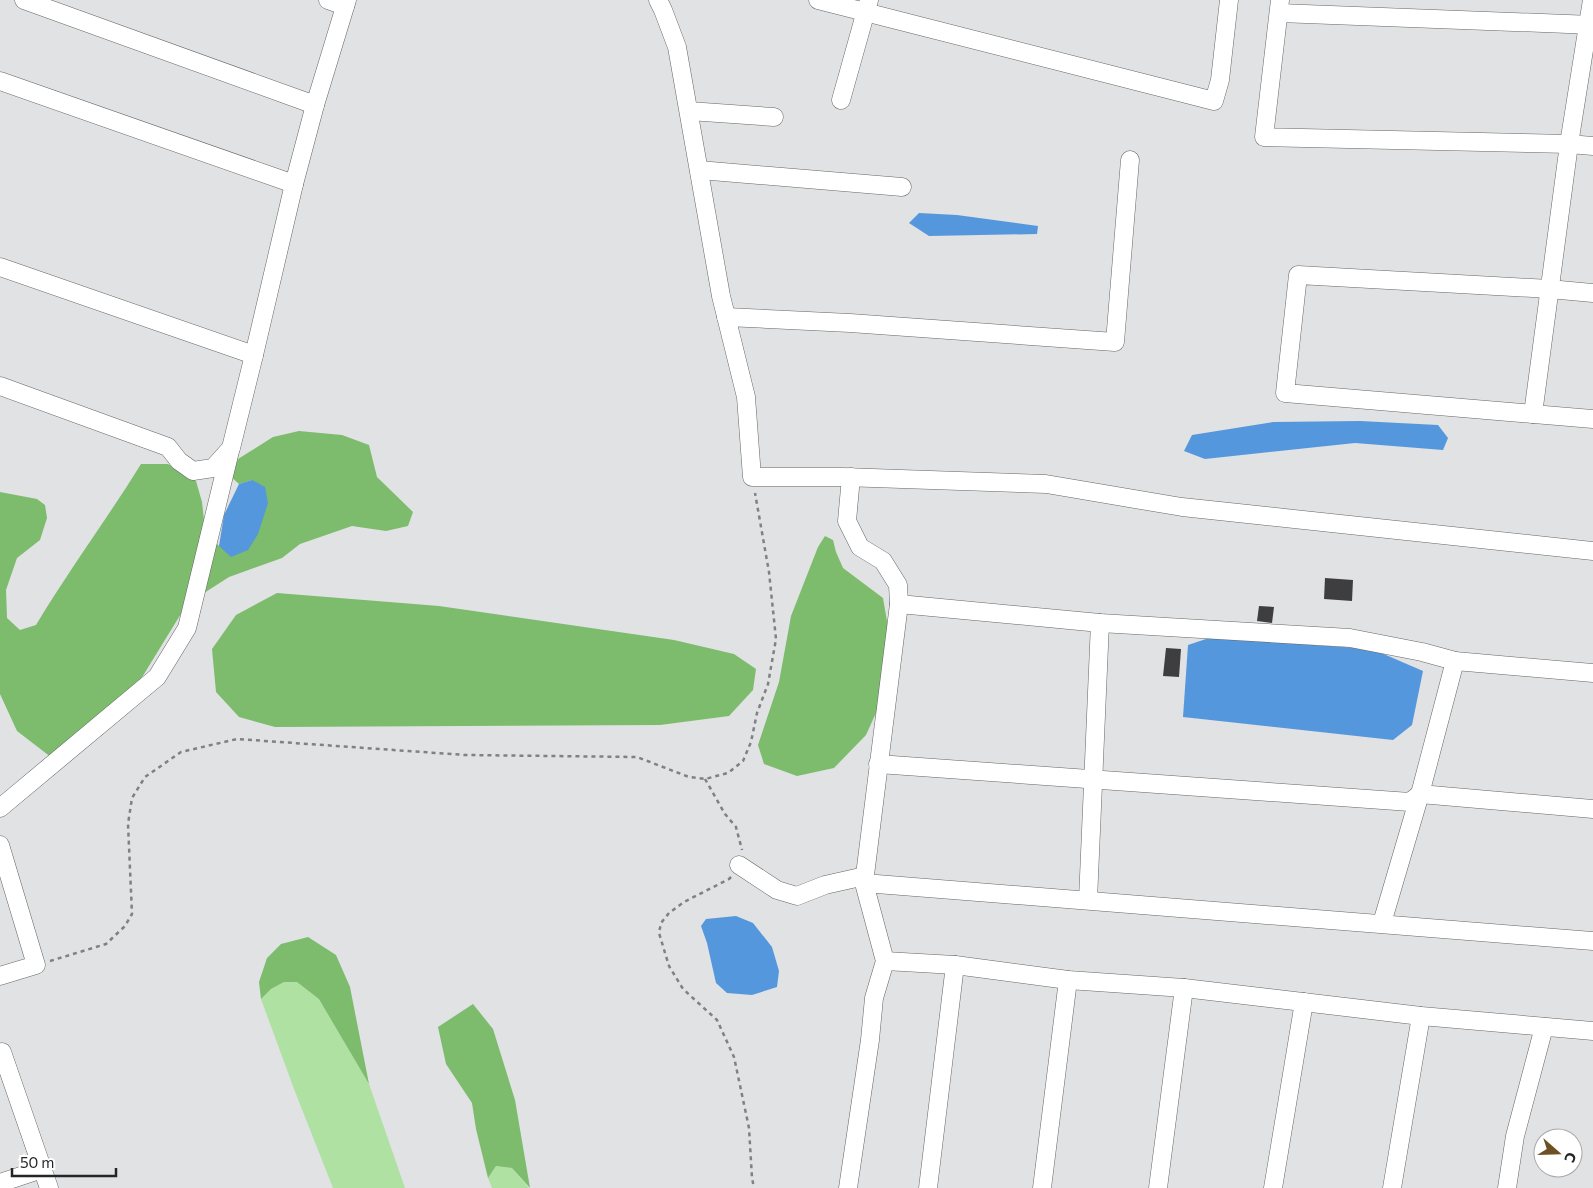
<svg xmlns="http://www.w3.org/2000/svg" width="1593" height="1188" font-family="Commissioner,sans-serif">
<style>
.green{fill:#afe1a2}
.forest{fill:#7dbb6d}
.water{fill:#5497dd}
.building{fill:#3e3e40}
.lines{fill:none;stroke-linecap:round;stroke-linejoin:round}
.minor-casing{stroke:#656667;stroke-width:19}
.path{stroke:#808182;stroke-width:2.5;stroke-dasharray:4 4;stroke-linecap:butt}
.minor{stroke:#fff;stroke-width:18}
</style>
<rect width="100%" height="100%" fill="#e1e2e3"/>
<g class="green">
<polygon points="284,982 297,982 320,999 369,1084 405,1188 333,1188 294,1089 261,999 271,989"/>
<polygon points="496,1166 512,1168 529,1188 492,1188 488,1178"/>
</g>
<g class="forest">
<path d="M299 431 342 435 369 445 377 477 413 512 408 526 386 531 352 526 300 544 282 558 229 577 187 604 128 700 56 761 17 731 0 694V492L37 499 45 505 47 518 40 540 17 558 6 590 7 618 20 630 36 625C69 570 107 519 141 464H168L196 481 202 502 205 529 219 546 252 480 239 484 231 477 238 459 273 437Z"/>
<polygon points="825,536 833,540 836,552 843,568 883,598 888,627 885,693 866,735 834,768 797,776 764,764 758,745 779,682 791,616 818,547"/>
<polygon points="277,593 439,606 674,640 734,654 756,669 753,690 729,716 660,725 275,727 239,717 216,692 212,649 236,615"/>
<polygon points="308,937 336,955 350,987 369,1084 319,999 297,982 284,982 271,989 261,999 259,982 267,958 281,944"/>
<polygon points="473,1004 493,1029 515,1100 530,1188 512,1168 496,1166 488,1178 476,1129 472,1103 446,1064 438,1027"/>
</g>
<g class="water">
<polygon points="919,213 957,215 1038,226 1037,234 929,236 909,223"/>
<polygon points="1360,421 1438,425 1448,438 1443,450 1355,443 1205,459 1184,451 1192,435 1273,422"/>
<polygon points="252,480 265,487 268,503 258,534 248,550 231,557 219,546 224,515 239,484"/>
<polygon points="1209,638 1372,649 1423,671 1412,725 1393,740 1183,717 1188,645"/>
<polygon points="736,916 753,923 772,947 779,971 777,987 752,995 727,993 716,983 707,943 701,926 706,919"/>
</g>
<g class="building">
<polygon points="1325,578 1353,580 1352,601 1324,599"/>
<polygon points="1259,606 1274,607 1272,623 1257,621"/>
<polygon points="1166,648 1181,649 1179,677 1163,676"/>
</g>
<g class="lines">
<defs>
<g id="minor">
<polyline points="24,0 315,105"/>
<polyline points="328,0 345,6"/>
<polyline points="658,0 663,10 677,47 721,296 746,397 752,477 843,477 1046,484 1182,507 1593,551"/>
<polyline points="818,0 1214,101 1220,80 1229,0"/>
<polyline points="1280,0 1264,137 1569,144 1593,146"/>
<polyline points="1279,13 1593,25"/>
<polyline points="0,81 294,184"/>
<polyline points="841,100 869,0"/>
<polyline points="689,111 774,117"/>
<polyline points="699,170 902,187"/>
<polyline points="0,267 254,355"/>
<polyline points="1593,293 1549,289 1298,275 1285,393 1593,419"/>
<polyline points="726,317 850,323 1115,342 1130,160"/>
<polyline points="0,386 168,447 179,461 193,471 213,468 231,448 254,355 294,184 315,105 347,0"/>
<polyline points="1533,414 1569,144 1592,0"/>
<polyline points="899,604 1100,623 1350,638 1422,652 1455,661 1593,673"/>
<polyline points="878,764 1410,802 1420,794 1593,809"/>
<polyline points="0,808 157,677 187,628 230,451"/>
<polyline points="0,845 36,965 0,976"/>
<polyline points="739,865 777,890 797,896 825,885 865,876"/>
<polyline points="864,883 1593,941"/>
<polyline points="1088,900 1100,623"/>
<polyline points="1382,923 1420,794 1455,661"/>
<polyline points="885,961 955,965 1068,980 1184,988 1421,1016 1593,1031"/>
<polyline points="0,1053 2,1052 49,1188"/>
<polyline points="0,1183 42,1169"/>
<polyline points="848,1188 870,1040 874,998 885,961 864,883 899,604 898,585 883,561 860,547 847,521 851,477"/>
<polyline points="928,1188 955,965"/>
<polyline points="1042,1188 1068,980"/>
<polyline points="1158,1188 1184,988"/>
<polyline points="1273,1188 1304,1002"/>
<polyline points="1392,1188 1421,1016"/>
<polyline points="1507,1188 1515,1136 1544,1027"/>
</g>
</defs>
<use href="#minor" class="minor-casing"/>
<g class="path">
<polyline points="705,779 725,814 736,827 742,850"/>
<polyline points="731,877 729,879 684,902 669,913 661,923 659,933 669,966 683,989 717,1020 734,1057 749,1128 752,1178 754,1188"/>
<polyline points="50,961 106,944 125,926 132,914 128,824 132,798 145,777 181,752 237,739 465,755 637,757 689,777 705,779 728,773 743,761 751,742 757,713 768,684 776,639 769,572 755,493"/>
</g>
<use href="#minor" class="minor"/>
</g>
<g transform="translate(1558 1153) rotate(110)"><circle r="24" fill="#ffffff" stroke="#a8a8a8"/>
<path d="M0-4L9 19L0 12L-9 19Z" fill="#6d5124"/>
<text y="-8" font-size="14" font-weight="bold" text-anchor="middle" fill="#252526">С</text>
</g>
<path d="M12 1168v8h104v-8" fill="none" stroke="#252526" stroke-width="2.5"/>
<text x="20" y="1168" font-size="15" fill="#252526" stroke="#ffffff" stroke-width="4" paint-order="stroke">50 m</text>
</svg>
